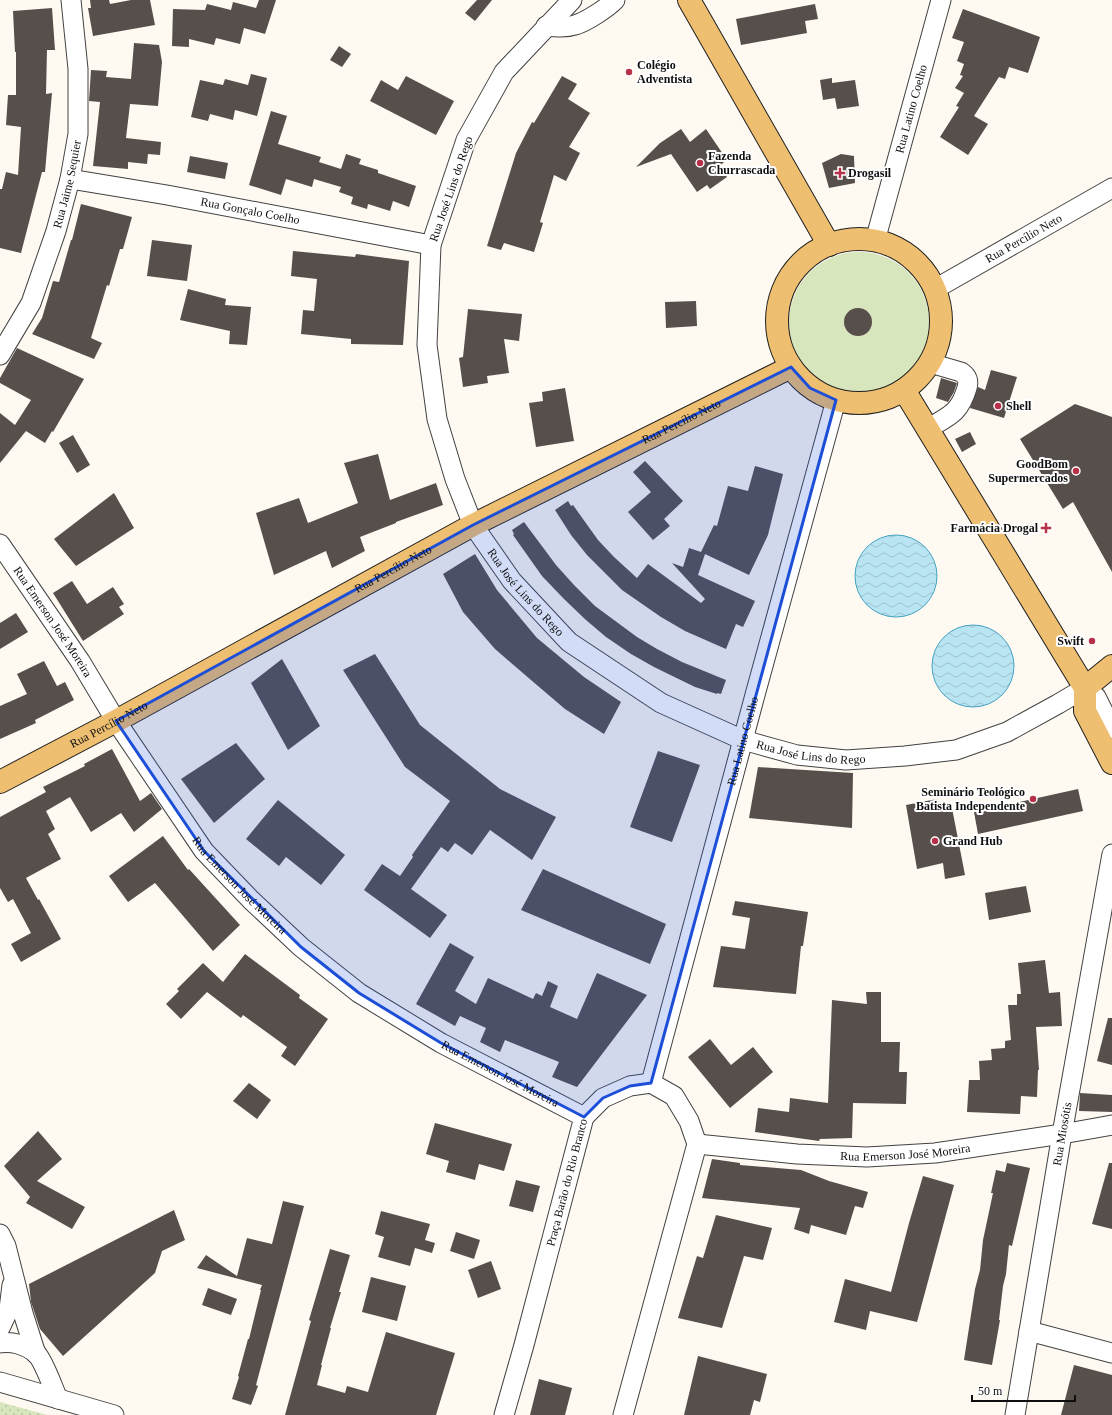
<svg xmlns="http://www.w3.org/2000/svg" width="1112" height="1415" font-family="'Times New Roman',serif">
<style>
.grass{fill:#d8e6bd}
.park{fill:url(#park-dots)}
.water{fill:url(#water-waves);stroke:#46a2c4}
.building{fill:#574f4c}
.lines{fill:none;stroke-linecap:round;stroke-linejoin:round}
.minor-casing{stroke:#424242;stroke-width:21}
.major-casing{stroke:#202020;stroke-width:24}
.minor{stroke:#fff;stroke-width:19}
.major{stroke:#eebf71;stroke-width:22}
.marked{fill:#1d4ed8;fill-opacity:0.2;stroke:#1d4ed8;stroke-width:3;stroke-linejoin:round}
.poi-dot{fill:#b53048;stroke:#fff;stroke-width:1.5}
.labels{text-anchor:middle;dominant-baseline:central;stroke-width:4;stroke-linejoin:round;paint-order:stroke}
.poi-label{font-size:12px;font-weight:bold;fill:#0f0f0f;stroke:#fff;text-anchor:start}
.street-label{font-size:12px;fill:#0f0f0f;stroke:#fff}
</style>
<defs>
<pattern id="park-dots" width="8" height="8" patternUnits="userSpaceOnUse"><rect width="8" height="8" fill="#d8e6bd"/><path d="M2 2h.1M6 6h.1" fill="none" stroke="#b8c4a1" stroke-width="1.8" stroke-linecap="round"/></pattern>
<pattern id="water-waves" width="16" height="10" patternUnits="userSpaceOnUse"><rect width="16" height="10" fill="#b9e4f2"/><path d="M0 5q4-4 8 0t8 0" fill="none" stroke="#9ec2ce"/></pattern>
</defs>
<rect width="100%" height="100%" fill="#fefaf1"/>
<circle class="grass" cx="859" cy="322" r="70"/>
<polygon class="park" points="0,1402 47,1415 0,1415"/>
<g class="water">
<circle cx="896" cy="576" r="41"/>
<circle cx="973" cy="666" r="41"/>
</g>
<g class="building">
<polygon points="90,0 109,0 110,4 131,0 150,0 155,25 93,36 88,8 91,8"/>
<polygon points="259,0 276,0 265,34 244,28 240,44 216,38 214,45 189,39 189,47 172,46 173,9 205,10 207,4 231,10 233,2 256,8"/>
<polygon points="477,0 492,0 475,21 465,13"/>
<polygon points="815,4 818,19 805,21 807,33 741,45 736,19"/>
<polygon points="52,8 55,50 47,50 46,94 52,93 45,172 42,172 21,253 0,248 0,189 2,189 6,172 18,175 21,127 6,125 8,95 16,95 16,52 15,52 13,11"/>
<polygon points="963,9 1040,37 1028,73 1009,67 1005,79 999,77 974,116 988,124 968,155 940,137 959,107 956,106 964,93 955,88 963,76 960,75 964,64 957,61 964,42 952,38"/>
<polygon points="134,43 159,45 162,62 158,106 130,104 126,138 161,142 160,155 148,154 147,164 128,162 128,169 93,166 100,102 89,101 91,70 107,71 106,77 131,79"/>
<polygon points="339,46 351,54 342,67 330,60"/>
<polygon points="251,74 267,78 257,116 235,110 233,120 210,114 208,121 191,117 200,80 223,85 225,79 248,85"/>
<polygon points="406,76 454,101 436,135 370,101 381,80 398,90"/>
<polygon points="562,76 577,84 568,99 590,113 569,147 580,153 566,181 554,175 540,222 543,223 534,252 504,243 501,250 487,246 516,153 532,122 534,123"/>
<polygon points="832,78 832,83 855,80 859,106 837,109 835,98 823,100 820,80"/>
<polygon points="271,111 287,116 278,144 321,157 319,162 341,169 346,154 361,159 359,164 378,170 378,173 416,186 409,207 393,201 390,211 368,204 367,209 351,204 353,197 339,192 341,187 314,179 312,187 286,179 281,195 249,185"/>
<polygon points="681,129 690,142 706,129 727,160 719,166 727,177 710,189 707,185 697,192 671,154 636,167 660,143"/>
<polygon points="841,154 854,156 855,183 829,188 822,163"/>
<polygon points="190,156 228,163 225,179 187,172"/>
<polygon points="81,204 132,217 123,249 120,249 109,286 107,285 91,338 102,343 94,359 32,334 42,318 53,281 59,282 71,240 72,240"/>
<polygon points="152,240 192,245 187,281 147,276"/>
<polygon points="293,251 355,257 356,254 409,261 403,345 351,344 351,339 301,334 303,310 314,311 317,279 291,276"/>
<polygon points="188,289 226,299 225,305 251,307 247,345 229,344 230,331 180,320"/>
<polygon points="696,301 697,326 666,328 665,302"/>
<circle cx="858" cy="322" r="14"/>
<polygon points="468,309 522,314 519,341 504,339 509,373 487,376 488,383 463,387 459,358 463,357"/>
<polygon points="17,348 84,379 53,432 52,431 45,443 26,431 0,463 0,413 15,425 31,400 0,383 0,378"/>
<polygon points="991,370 1017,377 1004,418 970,408 978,387 985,390"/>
<polygon points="941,378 957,383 954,392 948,402 936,398"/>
<polygon points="565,388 574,441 536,447 529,403 543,401 542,392"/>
<polygon points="1075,404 1112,417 1112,572 1073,502 1063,509 1020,439"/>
<polygon points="970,432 976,444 962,452 955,439"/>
<polygon points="73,435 90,465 77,473 59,443"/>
<polygon points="378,454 390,500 436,483 443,505 396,522 396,523 360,537 365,551 332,568 326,551 274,575 256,513 299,498 308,523 358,503 344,463"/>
<polygon points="645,461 683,501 664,519 670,526 653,540 628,512 651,492 633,472"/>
<polygon points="755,466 783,474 768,535 749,575 705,554 698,575 755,601 743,627 736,624 726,649 685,631 661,617 622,590 587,555 571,535 555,510 568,501 571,506 573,505 598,540 614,557 637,578 648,564 701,603 705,599 672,563 683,567 689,548 701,552 714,525 717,526 728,486 748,491"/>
<polygon points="114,493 134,528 76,566 54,539"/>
<polygon points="524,522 556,565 574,585 595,606 637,637 657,649 682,662 726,680 721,694 717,693 717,694 695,687 654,667 631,654 606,637 586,620 564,599 542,576 513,535 514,534 512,530"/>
<polygon points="475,554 497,590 537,638 584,677 621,702 604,734 565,709 531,680 495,649 463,612 443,574"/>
<polygon points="72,581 87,604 113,587 124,604 119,607 124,614 83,641 53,593"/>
<polygon points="16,613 28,632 0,649 0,623"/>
<polygon points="375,654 420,725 500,789 556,817 532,860 490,830 472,855 455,843 448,852 441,847 411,889 447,915 430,938 364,890 382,864 400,876 413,857 412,855 450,801 405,767 343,670"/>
<polygon points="282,659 320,726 288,750 251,683"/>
<polygon points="44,661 57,686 65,682 74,700 35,720 36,723 0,739 0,706 27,694 17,674"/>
<polygon points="236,743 265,779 214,823 181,779"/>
<polygon points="112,749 140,801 151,793 162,809 134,832 121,813 91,832 70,797 46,811 55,829 48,834 61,859 26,878 38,900 39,899 61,939 21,962 11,944 31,933 13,899 8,902 0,888 0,817 46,792 43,787 85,766 84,764"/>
<polygon points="658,751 700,765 672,842 630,827"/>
<polygon points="758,767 853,773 852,828 749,818"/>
<polygon points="1078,789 1083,811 978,834 974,812"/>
<polygon points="937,799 938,806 951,803 965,875 945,879 943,863 917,869 906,805"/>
<polygon points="278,800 345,855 321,885 286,857 279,866 246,839"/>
<polygon points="163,836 188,870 189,869 240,925 213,951 155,883 128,902 109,876"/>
<polygon points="543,869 666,924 650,964 521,910"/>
<polygon points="1026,886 1031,912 989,920 985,893"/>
<polygon points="735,901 808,912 803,946 801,946 796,994 713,987 721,946 745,949 750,918 732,915"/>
<polygon points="450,943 474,957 455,991 476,1004 488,978 533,999 536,993 542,996 548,981 558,986 550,1007 577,1019 597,973 647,995 577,1087 552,1077 559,1062 505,1040 500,1052 480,1042 486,1028 460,1016 455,1026 416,1004"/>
<polygon points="245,954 300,995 299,998 328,1019 295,1066 281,1056 287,1047 243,1015 241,1018 207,992 181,1019 166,1004 179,991 177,989 203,963 223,982"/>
<polygon points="1045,960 1049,993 1060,992 1062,1026 1036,1027 1039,1070 1038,1070 1037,1097 1021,1096 1020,1114 967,1112 969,1080 980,1080 979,1061 992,1060 991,1049 1005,1048 1005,1041 1011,1040 1008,1005 1017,1005 1017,994 1021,994 1018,963"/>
<polygon points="866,992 881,992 881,1042 900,1042 899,1072 907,1072 906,1104 853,1103 852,1138 820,1139 819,1141 755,1132 758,1108 789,1112 790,1098 828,1103 832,1000 867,1004"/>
<polygon points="1108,1018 1112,1018 1112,1065 1097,1061"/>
<polygon points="710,1039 731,1065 753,1047 773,1072 730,1108 688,1057"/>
<polygon points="249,1083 271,1100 257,1119 233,1101"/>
<polygon points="1080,1093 1112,1095 1112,1112 1079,1111"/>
<polygon points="435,1123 512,1144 504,1171 479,1164 475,1180 446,1172 449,1161 426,1154"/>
<polygon points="38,1131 62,1159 37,1181 85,1207 72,1229 26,1203 30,1197 4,1166"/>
<polygon points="712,1159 740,1163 740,1165 801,1170 829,1181 868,1192 863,1208 855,1206 846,1235 811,1225 809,1234 794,1229 800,1208 702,1198"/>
<polygon points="1007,1163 1030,1168 1012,1246 1009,1245 1006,1274 1003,1286 999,1320 1000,1320 992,1365 964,1360 975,1289 980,1270 983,1240 993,1193 991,1193 996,1170 1005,1172"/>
<polygon points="1109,1163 1112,1163 1112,1229 1092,1224"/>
<polygon points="923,1176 954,1185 917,1322 870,1311 866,1330 834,1322 845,1279 891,1292 909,1223"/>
<polygon points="516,1180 540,1186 533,1212 509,1206"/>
<polygon points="283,1201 304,1206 256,1385 258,1386 251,1405 232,1399 239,1377 238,1376 248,1339 249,1339 261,1290 260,1290 262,1285 197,1268 206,1255 237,1276 247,1238 272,1244"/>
<polygon points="174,1210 185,1240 162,1251 155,1273 63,1356 40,1329 31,1302 29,1284"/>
<polygon points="381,1211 430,1224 425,1240 435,1243 432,1253 415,1248 410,1266 378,1257 384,1237 375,1234"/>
<polygon points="716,1215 772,1228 763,1260 744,1256 722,1328 678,1318 697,1256 703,1258"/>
<polygon points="456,1232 480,1240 474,1259 450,1251"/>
<polygon points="330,1249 350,1255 339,1292 341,1292 330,1328 331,1328 321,1365 322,1365 317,1385 345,1393 347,1386 368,1392 386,1332 455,1353 436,1415 285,1415 311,1321 309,1320"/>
<polygon points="491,1261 501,1289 478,1298 468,1270"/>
<polygon points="371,1277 406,1286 397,1321 362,1312"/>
<polygon points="208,1288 237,1299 231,1315 202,1305"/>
<polygon points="698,1356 767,1374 760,1402 754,1400 750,1415 684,1415"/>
<polygon points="1074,1365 1112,1375 1112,1415 1061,1415"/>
<polygon points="539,1379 572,1388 565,1415 530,1415"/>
</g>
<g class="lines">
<defs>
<g id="minor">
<path id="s1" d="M572 0 504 72 466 140 431 245 427 345 437 419 455 479 473 525 512 581 569 642 661 703 743 740 797 755 846 760 905 756 956 750 1007 732 1058 704 1085 688 1096 697 1112 729"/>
<path d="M546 26C556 27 566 28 575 25 586 22 607 8 615 0"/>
<path id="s2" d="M70 179 167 195 431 245"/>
<path id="s3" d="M875 241 941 0"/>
<path id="s4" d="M935 289 1112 188"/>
<path id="s5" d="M0 355 31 303 56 231 70 179 78 134V69L71 0"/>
<path d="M927 429C949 416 959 414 967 388 969 381 967 376 961 372L930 363"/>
<path id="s6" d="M0 544 80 661 116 721 204 851 251 900 301 947 359 993 441 1043 584 1117"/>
<path id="s7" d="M651 1083 755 695 836 400"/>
<path id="s8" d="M697 1144 797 1154 867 1157 935 1153 1062 1134 1112 1125"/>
<polyline points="0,1234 6,1246 23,1313 36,1354"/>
<polyline points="0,1328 9,1309 12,1285"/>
<polyline points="1029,1331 1112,1353"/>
<path d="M0 1343C12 1341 26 1345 36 1353 44 1361 53 1388 58 1399"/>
<polyline points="0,1382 114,1415"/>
<path id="s9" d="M504 1415 524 1345 584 1117 603 1098 630 1086 651 1083 674 1096 689 1121 697 1144 623 1415"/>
<path id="s10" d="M1015 1415 1062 1134 1112 854"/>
</g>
<g id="major">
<polyline points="689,0 829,245"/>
<circle cx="859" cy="321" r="82"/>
<polyline points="904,390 1085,688 1085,711 1112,763"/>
<polyline points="1085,688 1112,666"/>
<path id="s11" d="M0 782 116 721 473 525 791 367"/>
</g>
</defs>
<use href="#minor" class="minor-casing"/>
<use href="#major" class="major-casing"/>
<use href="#minor" class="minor"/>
<use href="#major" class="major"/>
</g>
<path class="marked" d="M791 367 810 388 836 400 651 1083 630 1086 603 1098 584 1117 441 1043 359 993 301 947 204 851 116 721 473 525Z"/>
<g class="poi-dot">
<circle cx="629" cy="72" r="4"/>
<circle cx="700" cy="163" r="4"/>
<path d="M838 167h4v4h4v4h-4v4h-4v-4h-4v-4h4z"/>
<circle cx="998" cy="406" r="4"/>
<circle cx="1076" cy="471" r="4"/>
<path d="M1044 522h4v4h4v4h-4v4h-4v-4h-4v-4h4z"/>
<circle cx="1092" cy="641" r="4"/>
<circle cx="1033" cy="799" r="4"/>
<circle cx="935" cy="841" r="4"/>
</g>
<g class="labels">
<g class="poi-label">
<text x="637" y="65">Colégio<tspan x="637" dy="14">Adventista</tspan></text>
<text x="708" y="156">Fazenda<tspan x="708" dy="14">Churrascada</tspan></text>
<text x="848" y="173">Drogasil</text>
<text x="1006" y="406">Shell</text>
<text x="1068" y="464" text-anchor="end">GoodBom<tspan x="1068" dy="14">Supermercados</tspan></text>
<text x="1038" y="528" text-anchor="end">Farmácia Drogal</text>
<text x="1084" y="641" text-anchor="end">Swift</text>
<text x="1025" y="792" text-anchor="end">Seminário Teológico<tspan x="1025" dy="14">Batista Independente</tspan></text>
<text x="943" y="841">Grand Hub</text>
</g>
<g class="street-label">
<text stroke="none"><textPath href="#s3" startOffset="137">Rua Latino Coelho</textPath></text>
<text stroke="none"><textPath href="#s5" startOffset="185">Rua Jaime Sequier</textPath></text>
<text transform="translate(451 189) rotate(-71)">Rua José Lins do Rego</text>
<text stroke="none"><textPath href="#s2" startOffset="183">Rua Gonçalo Coelho</textPath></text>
<text stroke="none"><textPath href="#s4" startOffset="102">Rua Percílio Neto</textPath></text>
<text stroke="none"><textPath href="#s11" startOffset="771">Rua Percílio Neto</textPath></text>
<text stroke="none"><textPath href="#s11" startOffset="447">Rua Percílio Neto</textPath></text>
<text stroke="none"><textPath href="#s1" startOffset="660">Rua José Lins do Rego</textPath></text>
<text stroke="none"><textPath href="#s6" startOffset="94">Rua Emerson José Moreira</textPath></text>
<text stroke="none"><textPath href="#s11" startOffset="123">Rua Percílio Neto</textPath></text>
<text stroke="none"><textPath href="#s7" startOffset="354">Rua Latino Coelho</textPath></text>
<text stroke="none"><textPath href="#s1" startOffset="996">Rua José Lins do Rego</textPath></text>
<text stroke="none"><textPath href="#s6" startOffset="418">Rua Emerson José Moreira</textPath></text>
<text stroke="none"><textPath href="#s6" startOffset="742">Rua Emerson José Moreira</textPath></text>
<text stroke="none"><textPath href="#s10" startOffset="285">Rua Miosótis</textPath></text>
<text stroke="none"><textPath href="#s8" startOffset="209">Rua Emerson José Moreira</textPath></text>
<text stroke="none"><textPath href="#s9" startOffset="241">Praça Barão do Rio Branco</textPath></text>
</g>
</g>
<path d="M972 1395v6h103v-6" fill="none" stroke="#0f0f0f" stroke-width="2"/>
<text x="978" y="1395" font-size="12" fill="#0f0f0f" stroke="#ffffff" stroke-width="3" paint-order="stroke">50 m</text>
</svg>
